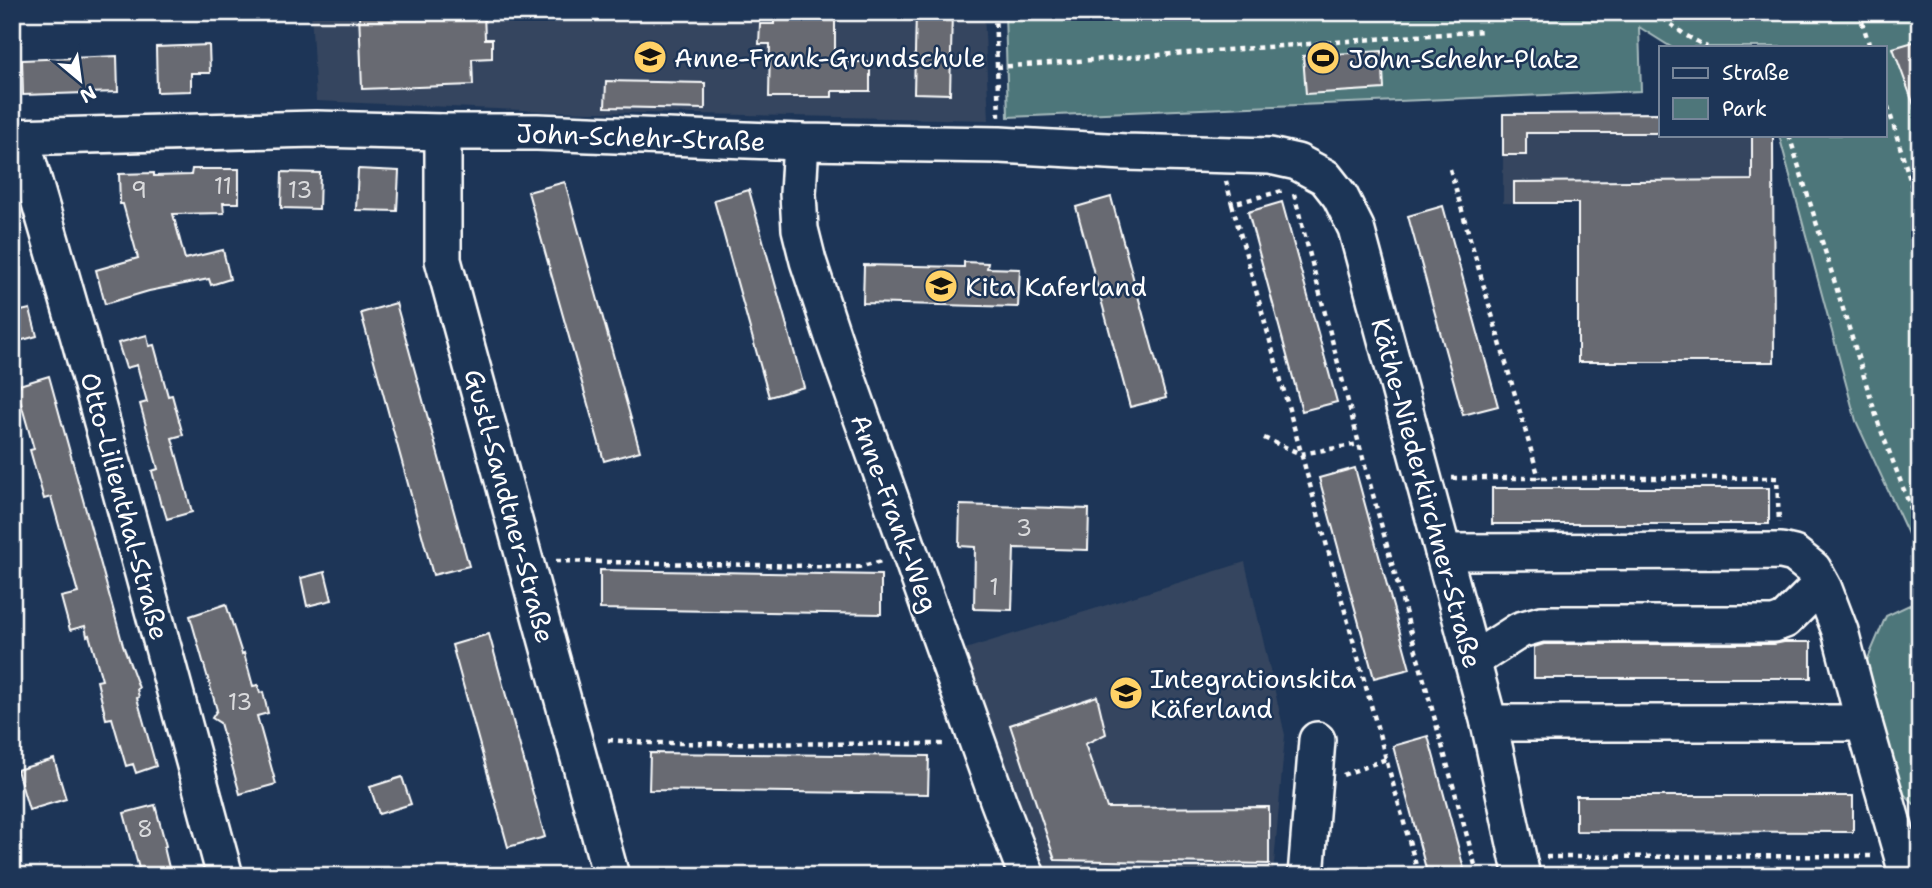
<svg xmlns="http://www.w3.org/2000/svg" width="1932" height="888" font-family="'Shantell Sans',sans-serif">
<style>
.built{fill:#34455f}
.green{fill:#4e767a;stroke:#a6babc;stroke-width:2}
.building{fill:#686b72;stroke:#fff;stroke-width:2}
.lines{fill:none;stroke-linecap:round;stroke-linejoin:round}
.minor-casing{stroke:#fff;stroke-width:40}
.path{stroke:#fff;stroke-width:4.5;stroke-dasharray:5 5;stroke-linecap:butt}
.minor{stroke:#1d3557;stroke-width:35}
.labels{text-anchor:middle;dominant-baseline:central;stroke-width:5;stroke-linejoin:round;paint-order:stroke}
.number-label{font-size:23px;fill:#d9dadc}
.poi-label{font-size:26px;fill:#fff;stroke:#1d3557;text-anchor:start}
.street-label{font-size:26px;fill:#fff;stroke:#1d3557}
</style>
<rect width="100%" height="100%" fill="#1d3557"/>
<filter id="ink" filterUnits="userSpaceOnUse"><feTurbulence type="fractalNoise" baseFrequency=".0143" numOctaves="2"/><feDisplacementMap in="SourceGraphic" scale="14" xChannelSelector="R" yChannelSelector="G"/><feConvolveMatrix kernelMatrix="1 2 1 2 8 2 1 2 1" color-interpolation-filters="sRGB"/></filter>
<g filter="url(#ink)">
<g class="built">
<polygon points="311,12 984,12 989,120 543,111 316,101"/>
<polygon points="1661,113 1661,135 1773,135 1774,362 1578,362 1578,204 1503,203 1503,114"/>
<polygon points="1245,562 1285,735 1273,876 1041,876 962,650"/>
</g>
<g class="green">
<polygon points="1005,12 1920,12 1920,560 1856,421 1779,135 1885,135 1885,47 1671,47 1639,27 1641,91 1008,117"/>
<polygon points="1920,600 1920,802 1914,804 1889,780 1861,675 1886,616"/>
</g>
<g class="building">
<polygon points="359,12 484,12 485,39 492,39 492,58 472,59 473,85 362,89"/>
<polygon points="774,12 835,12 835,62 870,62 870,91 832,91 832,97 769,97 770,44 759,44 760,24 774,24"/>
<polygon points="916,12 952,12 950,94 914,93"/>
<polygon points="1920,40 1920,115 1918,116 1893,48"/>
<polygon points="209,45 210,73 191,73 191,91 157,92 156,47"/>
<polygon points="1382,51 1384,89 1306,94 1303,56"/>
<polygon points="117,56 118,92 23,95 22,60"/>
<polygon points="606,81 705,83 705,109 605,107"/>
<polygon points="1661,113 1661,133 1526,133 1526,155 1503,155 1503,114"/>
<polygon points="1752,135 1773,135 1774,362 1578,362 1578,203 1514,203 1514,182 1752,180"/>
<polygon points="192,169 239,169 239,203 223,203 224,213 173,214 185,259 223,250 230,279 211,285 209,279 149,291 105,304 96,270 138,258 123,204 120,204 119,174 154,173 154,176 191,175"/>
<polygon points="358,169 399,171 397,211 356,210"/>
<polygon points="282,172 320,173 319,209 281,208"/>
<polygon points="565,182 640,451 604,461 528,192"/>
<polygon points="749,190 804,387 769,397 714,200"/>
<polygon points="1111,197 1166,398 1130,407 1076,207"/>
<polygon points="1282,202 1337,402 1302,411 1248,212"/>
<polygon points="1443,206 1498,406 1463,415 1408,216"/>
<polygon points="964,262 988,263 987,268 1020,269 1018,307 863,303 864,265 964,267"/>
<polygon points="396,303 469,566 433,575 361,313"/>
<polygon points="30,309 37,336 12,343 12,313"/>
<polygon points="147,335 149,346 154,345 168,396 172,395 183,435 172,438 192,512 167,519 163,506 161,506 152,471 158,469 140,404 147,402 137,365 126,368 118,343"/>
<polygon points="49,376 123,645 139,688 137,689 139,697 137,698 156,766 136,773 133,764 126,766 112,718 106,719 97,681 102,680 89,635 87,636 85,626 70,630 61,597 78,593 51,497 44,499 30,450 34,449 16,386"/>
<polygon points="1355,468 1410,669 1374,678 1319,478"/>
<rect x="1492" y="488" width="277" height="36"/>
<polygon points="960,505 1089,509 1088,550 1014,548 1012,610 974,609 975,547 959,546"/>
<polygon points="600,570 881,575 881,614 600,609"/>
<polygon points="325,572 332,600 307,606 301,578"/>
<polygon points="226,604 242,654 244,653 253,686 258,685 260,693 263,692 268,713 257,716 276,784 240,794 220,723 212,718 217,710 190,616"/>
<polygon points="489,634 545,837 508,847 452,645"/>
<polygon points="1784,642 1811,642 1811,678 1534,678 1534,647 1544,644 1774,644"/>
<polygon points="1097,696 1106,734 1085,744 1107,808 1269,807 1269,864 1055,860 1010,725"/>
<polygon points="1428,736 1466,876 1428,876 1393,746"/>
<polygon points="650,753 929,756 928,794 649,790"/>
<polygon points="54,759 66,799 29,810 17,770"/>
<polygon points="402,777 411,804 379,814 370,787"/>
<polygon points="1576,796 1853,796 1853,832 1576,831"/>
<polygon points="155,805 166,846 164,847 171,876 141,876 124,813"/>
</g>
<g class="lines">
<defs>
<g id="minor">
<polyline points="443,132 443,260 611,876"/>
<polyline points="12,137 316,129 443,132 537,132 801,142 1000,145 1125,152 1270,156 1297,162 1325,177 1340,196 1356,228 1489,723 1522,876"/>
<polyline points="21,137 81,345 225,876"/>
<polyline points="801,142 798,194 800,229 808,261 834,340 998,800 1027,876"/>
<polyline points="1443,552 1781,551 1794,554 1813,569 1824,589 1840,631 1864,723 1908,876"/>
<polyline points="1472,661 1520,630 1541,624 1774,624 1785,620 1821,584"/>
<polyline points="1489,723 1864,723"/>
<polyline points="1306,876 1317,740"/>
</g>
</defs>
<use href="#minor" class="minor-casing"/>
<g class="path">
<polyline points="995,12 999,117"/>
<polyline points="1655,12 1685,35 1707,47"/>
<polyline points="1859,12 1870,47"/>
<polyline points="997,67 1484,31"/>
<polyline points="1885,97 1920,213"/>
<polyline points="1789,135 1879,425 1920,532"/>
<polyline points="1450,169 1539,478"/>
<polyline points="1226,181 1232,204 1286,190"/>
<polyline points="1294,194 1359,444 1478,876"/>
<polyline points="1232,204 1386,759"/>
<polyline points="1264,438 1301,454 1359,444"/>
<polyline points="1452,478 1777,478 1779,523"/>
<polyline points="556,561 858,567 882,561"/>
<polyline points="608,740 651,743 943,744 947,743"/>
<polyline points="1343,775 1386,759 1419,876"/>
<polyline points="1546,857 1874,856"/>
</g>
<use href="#minor" class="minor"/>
</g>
</g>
<defs>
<symbol id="school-disc" viewBox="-11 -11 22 22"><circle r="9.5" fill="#ffd166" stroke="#1d3557"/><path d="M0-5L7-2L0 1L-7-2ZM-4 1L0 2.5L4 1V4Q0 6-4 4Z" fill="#111"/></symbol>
<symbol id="stadium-disc" viewBox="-11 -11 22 22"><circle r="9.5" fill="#ffd166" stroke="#1d3557"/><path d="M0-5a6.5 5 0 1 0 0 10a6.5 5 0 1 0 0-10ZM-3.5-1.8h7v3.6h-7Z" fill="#111"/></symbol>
</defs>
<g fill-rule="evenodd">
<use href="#school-disc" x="631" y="38" width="38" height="38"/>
<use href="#stadium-disc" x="1304" y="39" width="38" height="38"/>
<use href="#school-disc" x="922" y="267" width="38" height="38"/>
<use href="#school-disc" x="1107" y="674" width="38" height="38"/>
</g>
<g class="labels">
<g class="number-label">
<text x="223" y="186">11</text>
<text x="139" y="190">9</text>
<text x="300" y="190">13</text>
<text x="1024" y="528">3</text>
<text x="994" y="587">1</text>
<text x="240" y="702">13</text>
<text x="145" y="829">8</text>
</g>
<g class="poi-label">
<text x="674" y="57">Anne-Frank-Grundschule</text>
<text x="1348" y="58">John-Schehr-Platz</text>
<text x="965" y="286">Kita Kaferland</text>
<text x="1150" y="678">Integrationskita<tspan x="1150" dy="30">Käferland</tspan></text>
</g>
<g class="street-label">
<text transform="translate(641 137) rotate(2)">John-Schehr-Straße</text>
<text transform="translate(1427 493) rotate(75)">Käthe-Niederkirchner-Straße</text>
<text transform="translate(125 506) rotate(75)">Otto-Lilienthal-Straße</text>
<text transform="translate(510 506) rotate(75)">Gustl-Sandtner-Straße</text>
<text transform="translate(895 513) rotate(70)">Anne-Frank-Weg</text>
</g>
</g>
<rect width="1932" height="888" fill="none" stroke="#1d3557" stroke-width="42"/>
<rect x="21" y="21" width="1890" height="846" fill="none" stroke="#fff" stroke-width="2.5" filter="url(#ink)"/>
<rect x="1659" y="46" width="228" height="91" fill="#1d3557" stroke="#77869a" stroke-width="2"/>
<rect x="1673" y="68" width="35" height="10" fill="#1d3557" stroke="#77869a" stroke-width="2"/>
<text x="1722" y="80" font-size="21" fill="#ffffff">Straße</text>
<rect x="1673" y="98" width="35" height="21" fill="#4e767a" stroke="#77869a" stroke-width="2"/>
<text x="1722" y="116" font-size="21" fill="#ffffff">Park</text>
<g transform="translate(80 80) rotate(151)" stroke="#1d3557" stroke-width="5" paint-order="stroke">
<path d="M0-5L12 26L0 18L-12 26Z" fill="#ffffff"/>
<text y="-10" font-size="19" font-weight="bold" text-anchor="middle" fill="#ffffff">N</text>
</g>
</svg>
